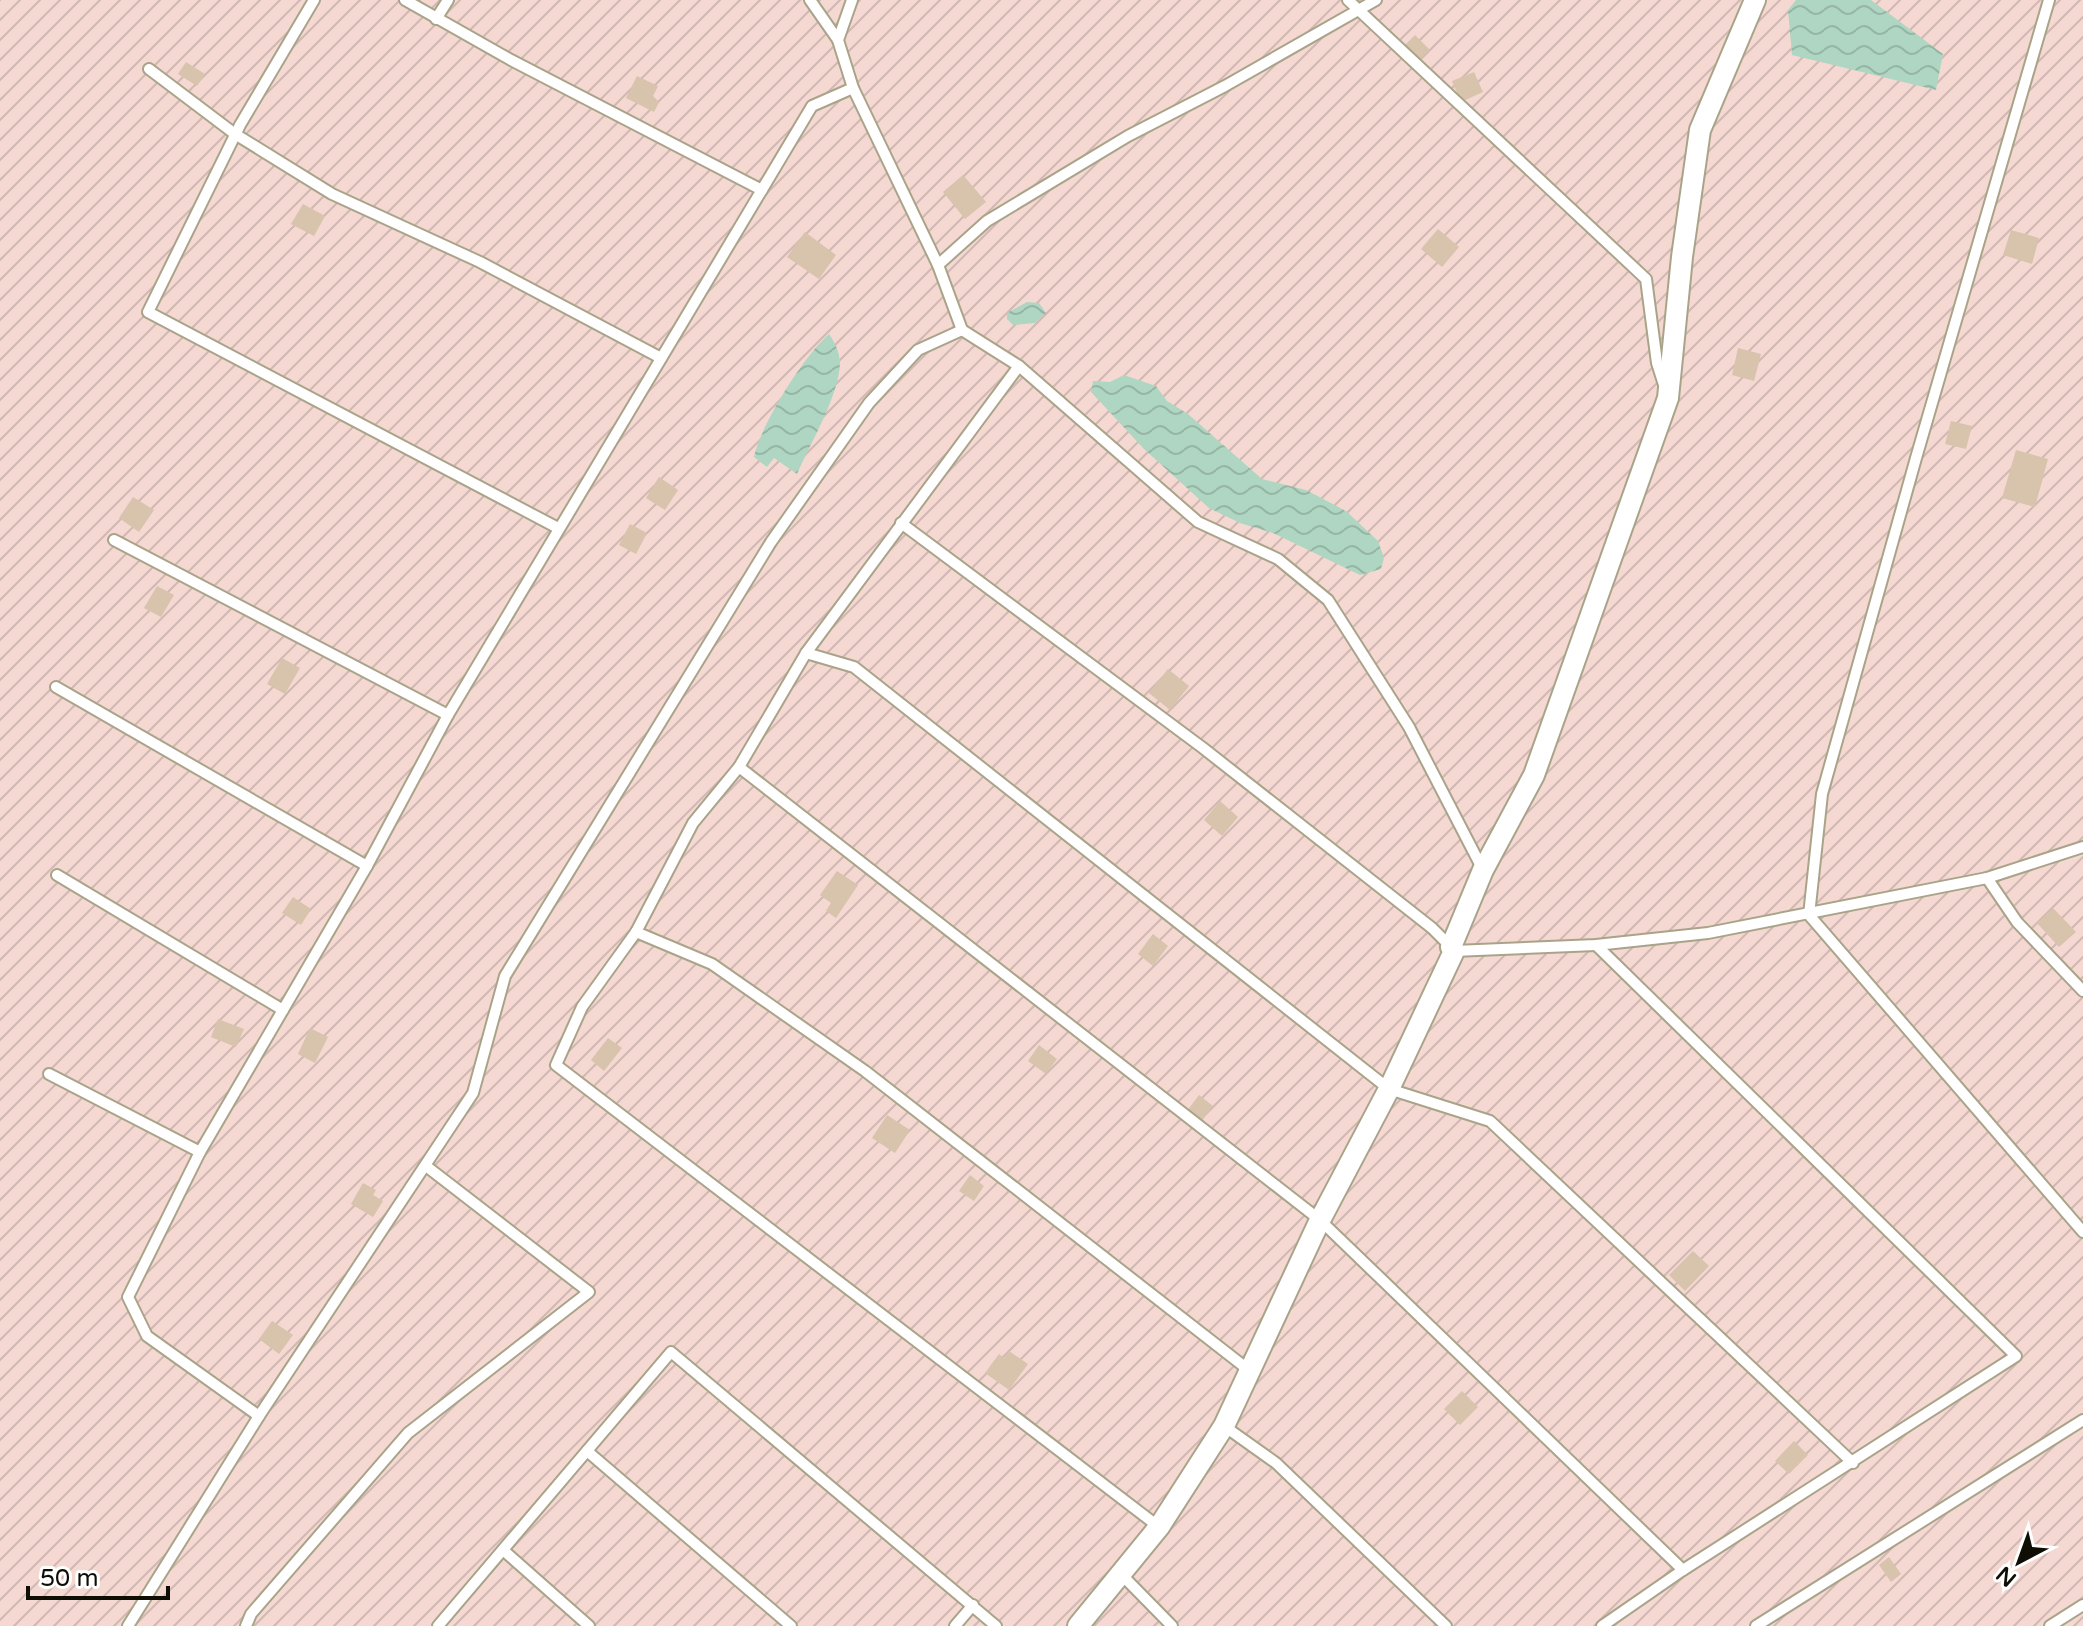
<svg xmlns="http://www.w3.org/2000/svg" width="2083" height="1626" font-family="'Varela Round',sans-serif">
<style>
.garden{fill:url(#garden-furrows)}
.water{fill:url(#water-waves)}
.building{fill:#d8c3ad}
.lines{fill:none;stroke-linecap:round;stroke-linejoin:round}
.service-casing{stroke:#a9a489;stroke-width:14}
.minor-casing{stroke:#a9a489;stroke-width:24}
.service{stroke:#fff;stroke-width:10}
.minor{stroke:#fff;stroke-width:20}
</style>
<defs>
<pattern id="garden-furrows" width="10" height="10" patternUnits="userSpaceOnUse" patternTransform="scale(2)"><rect width="10" height="10" fill="#f5d8d1"/><path d="M-1 1l2-2M0 10L10 0M9 11l2-2" fill="none" stroke="#d1b8b2"/></pattern>
<pattern id="water-waves" width="16" height="10" patternUnits="userSpaceOnUse" patternTransform="scale(2)"><rect width="16" height="10" fill="#afd6c2"/><path d="M0 5q4-4 8 0t8 0" fill="none" stroke="#95b6a5"/></pattern>
</defs>
<rect width="100%" height="100%" fill="#fefbe3"/>
<rect class="garden" x="0" y="0" width="2083" height="1626"/>
<g class="water">
<polygon points="1796,0 1871,0 1943,54 1936,90 1792,55 1788,10"/>
<polygon points="1027,302 1039,303 1046,313 1035,323 1013,325 1007,319 1007,313"/>
<path d="M829 334C835 343 839 351 840 362 840 394 810 444 797 474L774 458 767 467 754 457C761 424 803 357 829 334Z"/>
<polygon points="1124,375 1156,386 1167,401 1188,414 1262,479 1306,490 1346,511 1378,541 1384,558 1381,569 1360,575 1273,533 1240,523 1209,508 1144,449 1091,392 1093,381 1110,382"/>
</g>
<g class="building">
<polygon points="1415,35 1430,50 1418,61 1404,46"/>
<polygon points="186,62 205,74 197,86 178,74"/>
<polygon points="1474,72 1483,92 1461,102 1452,81"/>
<polygon points="637,76 658,86 653,96 659,102 654,112 626,98"/>
<polygon points="963,175 986,202 965,219 943,192"/>
<polygon points="303,204 325,216 314,236 291,224"/>
<polygon points="1438,229 1459,247 1442,267 1421,249"/>
<polygon points="2011,230 2039,238 2032,264 2003,255"/>
<polygon points="805,232 836,255 819,279 787,257"/>
<polygon points="1738,348 1761,354 1754,381 1732,375"/>
<polygon points="1951,421 1972,426 1966,449 1945,444"/>
<polygon points="2016,450 2048,459 2035,507 2002,498"/>
<polygon points="659,477 678,490 665,510 646,498"/>
<polygon points="133,497 154,510 139,532 119,518"/>
<polygon points="630,524 647,533 636,554 619,545"/>
<polygon points="157,586 174,595 161,617 144,608"/>
<polygon points="282,658 300,668 285,694 267,684"/>
<polygon points="1168,669 1189,686 1170,710 1149,693"/>
<polygon points="1220,801 1238,817 1222,836 1204,820"/>
<polygon points="837,871 858,885 836,918 826,911 831,903 820,895"/>
<polygon points="293,897 311,909 301,925 282,913"/>
<polygon points="2053,908 2076,932 2059,947 2037,923"/>
<polygon points="1153,934 1168,946 1153,966 1138,954"/>
<polygon points="218,1019 244,1029 236,1047 211,1037"/>
<polygon points="310,1028 328,1037 315,1063 298,1054"/>
<polygon points="608,1038 622,1048 604,1071 591,1060"/>
<polygon points="1039,1045 1057,1059 1046,1074 1028,1061"/>
<polygon points="1199,1095 1213,1106 1201,1122 1187,1111"/>
<polygon points="887,1115 910,1130 895,1153 872,1138"/>
<polygon points="970,1175 984,1186 974,1201 959,1191"/>
<polygon points="363,1183 376,1190 373,1195 383,1201 373,1217 351,1204"/>
<polygon points="1693,1251 1709,1266 1685,1291 1669,1275"/>
<polygon points="272,1321 293,1335 279,1354 259,1339"/>
<polygon points="1009,1351 1028,1364 1009,1390 985,1373 999,1354 1004,1358"/>
<polygon points="1462,1391 1478,1407 1460,1425 1444,1409"/>
<polygon points="1794,1441 1808,1455 1789,1474 1775,1461"/>
<polygon points="1889,1557 1901,1574 1891,1582 1879,1565"/>
</g>
<g class="lines">
<defs>
<g id="service">
<polyline points="314,0 240,125 148,312 558,528"/>
<polyline points="405,0 511,60 762,190"/>
<polyline points="810,0 838,40"/>
<polyline points="852,0 838,40 853,88 938,265 962,330 1019,366 1198,522 1278,559 1328,600 1409,727 1483,870"/>
<polyline points="1348,0 1646,279 1657,363 1664,385"/>
<polyline points="2049,0 1916,458 1822,794 1809,915 2083,1232"/>
<polyline points="436,19 448,0"/>
<polyline points="149,69 235,134 332,194 480,262 661,358"/>
<polyline points="938,265 987,221 1128,136 1225,86 1376,0"/>
<polyline points="1019,366 806,653 739,767 693,823 636,932 582,1007 556,1065 1159,1527"/>
<polyline points="901,523 1203,748 1432,928 1451,947"/>
<polyline points="114,540 448,715"/>
<polyline points="806,653 854,667 1389,1089 1490,1121 1853,1463"/>
<polyline points="56,687 367,866"/>
<polyline points="739,767 1320,1220 1683,1570"/>
<polyline points="57,875 283,1010"/>
<polyline points="1987,878 2017,922 2083,991"/>
<polyline points="636,932 712,964 865,1071 1250,1371"/>
<polyline points="1596,945 2016,1356 1683,1570 1602,1626"/>
<polyline points="1454,951 1596,945 1708,933 1987,878 2083,847"/>
<polyline points="49,1074 200,1152"/>
<polyline points="259,1416 147,1336 128,1297 200,1152 367,866 448,715 812,106 853,88"/>
<polyline points="1224,1426 1276,1463 1446,1626"/>
<polyline points="587,1451 791,1626"/>
<polyline points="503,1550 589,1626"/>
<polyline points="1121,1574 1172,1626"/>
<polyline points="128,1626 259,1416 473,1093 505,976 771,542 869,403 918,350 962,330"/>
<polyline points="246,1626 251,1614 408,1433 589,1292 426,1166"/>
<polyline points="438,1626 671,1352 996,1626"/>
<polyline points="955,1626 973,1605"/>
<polyline points="1756,1626 2083,1420"/>
<polyline points="2050,1626 2083,1605"/>
</g>
<polyline id="minor" points="1078,1626 1159,1527 1224,1426 1320,1220 1389,1089 1454,951 1451,947 1483,870 1534,775 1668,398 1682,257 1700,130 1755,0"/>
</defs>
<use href="#service" class="service-casing"/>
<use href="#minor" class="minor-casing"/>
<use href="#service" class="service"/>
<use href="#minor" class="minor"/>
</g>
<g transform="translate(2019 1562) rotate(221)" stroke="#ffffff" stroke-width="6" paint-order="stroke">
<path d="M0-6L14 30L0 20L-14 30Z" fill="#0f0e05"/>
<text y="-12" font-size="22" font-weight="bold" text-anchor="middle" fill="#0f0e05">N</text>
</g>
<path d="M28 1586v12h140v-12" fill="none" stroke="#0f0e05" stroke-width="4"/>
<text x="40" y="1586" font-size="24" fill="#0f0e05" stroke="#ffffff" stroke-width="6" paint-order="stroke">50 m</text>
</svg>
